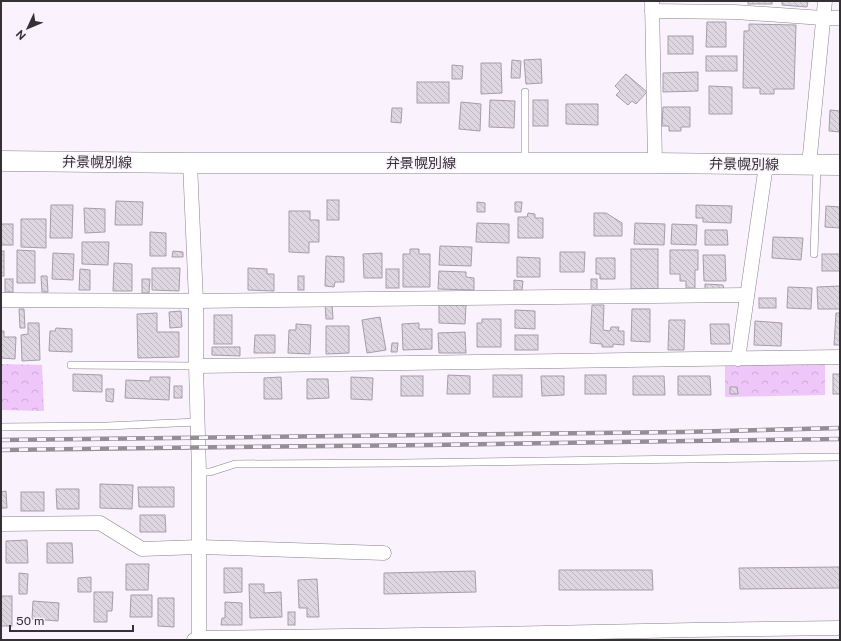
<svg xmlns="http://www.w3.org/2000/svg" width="841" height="641" font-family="'Public Sans','Noto Sans JP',sans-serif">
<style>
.park{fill:url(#park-crowns)}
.building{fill:url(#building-back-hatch);stroke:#a59da7}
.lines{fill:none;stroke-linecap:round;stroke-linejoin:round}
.lane-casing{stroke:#89828b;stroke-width:8}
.street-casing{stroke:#89828b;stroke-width:15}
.secondary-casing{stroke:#89828b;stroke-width:21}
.lane{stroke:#fff;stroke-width:7}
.street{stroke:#fff;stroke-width:14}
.secondary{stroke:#fff;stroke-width:20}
.rail-casing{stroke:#948e95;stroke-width:4.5}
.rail{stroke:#faf2fc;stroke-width:3;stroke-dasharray:9;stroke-linecap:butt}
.labels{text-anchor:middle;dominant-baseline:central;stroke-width:3;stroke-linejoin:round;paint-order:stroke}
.street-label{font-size:14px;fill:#343135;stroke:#faf2fc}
</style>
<defs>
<pattern id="park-crowns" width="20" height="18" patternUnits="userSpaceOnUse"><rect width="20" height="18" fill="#efc6f9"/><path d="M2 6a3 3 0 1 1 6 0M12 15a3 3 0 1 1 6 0" fill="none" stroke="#ceabd6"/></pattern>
<pattern id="building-back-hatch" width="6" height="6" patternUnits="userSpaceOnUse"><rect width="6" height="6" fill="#ded6e0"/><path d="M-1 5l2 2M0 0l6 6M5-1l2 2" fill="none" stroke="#bfb8c1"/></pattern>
</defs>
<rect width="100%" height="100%" fill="#faf2fc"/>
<g class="park">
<polygon points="1,364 42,365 44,411 1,410"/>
<polygon points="725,364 825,364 825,395 725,397"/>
</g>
<g class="building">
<rect x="748" y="1" width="24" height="3"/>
<polygon points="782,1 808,1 807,7 782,5"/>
<polygon points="707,22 726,22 726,47 706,47"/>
<polygon points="749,24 796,25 794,89 774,89 774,94 760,94 760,88 743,88 744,31 749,31"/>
<rect x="668" y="36" width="25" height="18"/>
<rect x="706" y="56" width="31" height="15"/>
<polygon points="541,59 542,83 526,84 524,60"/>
<polygon points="512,60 521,61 520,78 511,78"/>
<polygon points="481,63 501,63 502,93 481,94"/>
<polygon points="452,65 463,66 462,79 452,79"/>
<polygon points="698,72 698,91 663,92 663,73"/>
<polygon points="626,74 647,92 636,104 632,101 628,105 616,95 620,91 615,86"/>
<rect x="417" y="82" width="32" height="21"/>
<polygon points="709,86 732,87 732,114 709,114"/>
<polygon points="490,100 515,101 514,128 489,127"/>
<rect x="533" y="100" width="15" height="26"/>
<polygon points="461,102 481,104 480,131 459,129"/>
<polygon points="566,104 598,104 598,125 566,124"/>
<polygon points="663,107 690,107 690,127 681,127 681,131 669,131 669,126 662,126"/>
<polygon points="392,108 402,108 401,123 391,122"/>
<polygon points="830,110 840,111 840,132 829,131"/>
<rect x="327" y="200" width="12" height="20"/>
<polygon points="116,201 143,202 142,225 115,225"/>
<polygon points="477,202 485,203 485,212 477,212"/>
<polygon points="515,202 522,202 521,212 515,212"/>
<polygon points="51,205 73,205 72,238 50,238"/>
<polygon points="696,205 732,206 731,223 703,222 703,218 696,218"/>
<polygon points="826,206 840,207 840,228 825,227"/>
<polygon points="84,208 105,209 105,232 85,233"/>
<polygon points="289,211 310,211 310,220 319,220 319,242 309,242 309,253 289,252"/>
<polygon points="528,213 535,214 535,218 543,218 543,238 518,238 518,217 527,217"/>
<polygon points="594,213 606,213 622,223 622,236 594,236"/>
<polygon points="21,219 46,219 46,248 21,247"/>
<polygon points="477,223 509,224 509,243 476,242"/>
<polygon points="635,223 665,224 664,245 634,244"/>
<rect x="1" y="224" width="12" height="21"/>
<polygon points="672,224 697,225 696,245 671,244"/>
<polygon points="705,230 727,230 728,245 705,245"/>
<polygon points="150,232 166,233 166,256 150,256"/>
<polygon points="773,237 803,238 801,260 772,258"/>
<polygon points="82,242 109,242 108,265 82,264"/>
<polygon points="440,246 472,247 471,266 439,265"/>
<polygon points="410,249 419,249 419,254 430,254 430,287 403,287 403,254 410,254"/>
<rect x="631" y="249" width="27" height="40"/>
<polygon points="17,250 35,251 35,283 17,283"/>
<polygon points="670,250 698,250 698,270 695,270 695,288 686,288 686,281 680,281 680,274 670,274"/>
<rect x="1" y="251" width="3" height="25"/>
<polygon points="173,251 183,252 183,257 172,257"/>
<polygon points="560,252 585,252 584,272 560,272"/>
<polygon points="53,253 74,254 73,280 52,279"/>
<polygon points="382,253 382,278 364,278 363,254"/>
<rect x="822" y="254" width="18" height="17"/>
<polygon points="703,255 725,255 726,281 704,281"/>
<polygon points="326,256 344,257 344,282 335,282 334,287 325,286"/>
<polygon points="517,257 540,258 540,277 517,277"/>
<polygon points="596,258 615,258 615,279 600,279 600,274 596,274"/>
<polygon points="114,263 132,264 132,291 113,291"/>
<polygon points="152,268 180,268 179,291 152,290"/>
<polygon points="248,268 267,269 267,274 274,274 274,291 248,290"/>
<polygon points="80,269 90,270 90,290 79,290"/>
<rect x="386" y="269" width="13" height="19"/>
<polygon points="439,271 466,272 466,277 474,278 474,290 438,289"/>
<polygon points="41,276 47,276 48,292 42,292"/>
<rect x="298" y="276" width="6" height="14"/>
<rect x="5" y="279" width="8" height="13"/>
<polygon points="142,279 150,279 149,293 142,293"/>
<rect x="591" y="279" width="6" height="12"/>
<polygon points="514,280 523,281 522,290 514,290"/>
<polygon points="705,284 723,285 724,290 705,290"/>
<polygon points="840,286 840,309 818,309 817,287"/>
<polygon points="788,287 812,288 811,309 787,308"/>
<rect x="759" y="298" width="17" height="10"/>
<polygon points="325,303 332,303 333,319 326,319"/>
<polygon points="439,305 466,305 465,324 439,323"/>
<polygon points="592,305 604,305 603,330 610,331 611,327 619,327 618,331 624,331 624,345 613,344 613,347 602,347 602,344 590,343"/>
<polygon points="19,309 24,309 25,328 20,328"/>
<polygon points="632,309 650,309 650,342 631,341"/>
<polygon points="515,310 535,311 535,329 515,328"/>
<polygon points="181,311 182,327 170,328 169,312"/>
<polygon points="157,313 157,332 179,332 179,357 138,358 137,314"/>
<polygon points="836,313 840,313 840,345 834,345"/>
<rect x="214" y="315" width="18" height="29"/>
<polygon points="380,317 386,350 367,353 362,320"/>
<polygon points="482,319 501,319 501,347 477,347 477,323 482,323"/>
<polygon points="669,320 685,320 684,350 668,350"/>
<polygon points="755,321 782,323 781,346 754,345"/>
<polygon points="28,323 39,323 40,360 22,361 21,335 28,334"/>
<polygon points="419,323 419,329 432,329 432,349 403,350 402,324"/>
<polygon points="296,324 311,325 310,354 288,353 289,330 296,330"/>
<polygon points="710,324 729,324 730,344 711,344"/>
<polygon points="326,326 349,326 349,353 326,354"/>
<polygon points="56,328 72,329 72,352 49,351 50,331 55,331"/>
<polygon points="1,331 4,331 4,337 16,337 15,359 1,358"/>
<polygon points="465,332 466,353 439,353 438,333"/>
<polygon points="255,335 275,335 275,353 254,353"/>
<rect x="515" y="335" width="23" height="15"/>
<polygon points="392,343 398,343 397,352 391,352"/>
<polygon points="212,347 240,347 240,356 212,355"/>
<polygon points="73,374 102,375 102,392 73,391"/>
<rect x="833" y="374" width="7" height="20"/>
<polygon points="448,375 470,376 470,394 447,394"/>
<rect x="493" y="375" width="29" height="22"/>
<rect x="585" y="375" width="21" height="19"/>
<rect x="401" y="376" width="22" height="20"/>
<polygon points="541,376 564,376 564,395 542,396"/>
<polygon points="633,376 664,376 665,395 633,395"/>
<polygon points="678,376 710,376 711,395 678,395"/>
<polygon points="150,377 170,377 169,400 125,398 126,380 150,381"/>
<polygon points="281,377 282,399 264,399 264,378"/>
<polygon points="351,377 373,378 372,400 351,399"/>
<polygon points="307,379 328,379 329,398 307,399"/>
<rect x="174" y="386" width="8" height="12"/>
<polygon points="730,387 737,387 738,394 730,394"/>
<polygon points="106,389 114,389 113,402 106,401"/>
<polygon points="100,484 133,485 132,509 100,508"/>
<polygon points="138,487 174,487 174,507 139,507"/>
<polygon points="56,489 79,489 79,509 57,509"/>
<polygon points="6,491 7,508 1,508 1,492"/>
<rect x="21" y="492" width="23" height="19"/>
<polygon points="140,515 165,515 166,532 140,532"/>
<polygon points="27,540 28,563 6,563 6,541"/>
<polygon points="47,543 72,543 73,563 47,563"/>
<polygon points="126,564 149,564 148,590 126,590"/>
<polygon points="840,567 840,588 740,589 739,568"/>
<polygon points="224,568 242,568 242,592 224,593"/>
<polygon points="559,570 652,570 653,590 559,590"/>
<polygon points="475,571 476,592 384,594 384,573"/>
<polygon points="19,573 28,574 27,594 19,594"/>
<polygon points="91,577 91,592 78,592 78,578"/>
<polygon points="317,579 319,617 307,617 307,608 299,608 298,580"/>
<polygon points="249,584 264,584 264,593 281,592 282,617 250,618"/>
<polygon points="94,592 113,592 112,611 107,611 107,622 94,622"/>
<polygon points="131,595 152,595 152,617 130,617"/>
<rect x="1" y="596" width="11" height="30"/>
<polygon points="158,598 174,598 174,627 158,626"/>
<polygon points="33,601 59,603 58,621 32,619"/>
<polygon points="225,602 242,603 242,625 221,625 222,618 225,618"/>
<rect x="288" y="612" width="7" height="13"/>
</g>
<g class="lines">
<defs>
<g id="lane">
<polyline points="525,92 525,163"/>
<polyline points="814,254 817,167"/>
<polyline points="71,365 196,366"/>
<polyline points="1,427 107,426 198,422"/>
<polyline points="199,472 210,472 235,464 403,463 840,457"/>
</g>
<g id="street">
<polyline points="652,1 655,163"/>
<polyline points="652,11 735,12 823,18 840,18"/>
<polyline points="190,163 196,301 196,366 199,472 199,640"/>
<polyline points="809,165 825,1"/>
<polyline points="1,300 196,301 747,295"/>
<polyline points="738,359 766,165"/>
<polyline points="196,366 840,357"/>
<polyline points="1,524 100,523 142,549 199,547 384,553"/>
<polyline points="194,640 199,638 497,634 693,630 840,628"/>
</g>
<polyline id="secondary" points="1,161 190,163 655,163 840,165"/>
</defs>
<use href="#lane" class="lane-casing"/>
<use href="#street" class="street-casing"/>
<use href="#secondary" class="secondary-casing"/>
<use href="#lane" class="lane"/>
<use href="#street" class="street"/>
<use href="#secondary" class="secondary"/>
<defs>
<g id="rail">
<polyline points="1,440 683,432 840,428"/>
<path d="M1 450C144 447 288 447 431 445 567 443 704 440 840 439"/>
</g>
</defs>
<use href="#rail" class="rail-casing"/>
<use href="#rail" class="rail"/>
</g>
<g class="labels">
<g class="street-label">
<text transform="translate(97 162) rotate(1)">弁景幌別線</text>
<text x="421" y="163">弁景幌別線</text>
<text transform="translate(744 164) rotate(1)">弁景幌別線</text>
</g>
</g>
<rect width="841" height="641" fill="none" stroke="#343135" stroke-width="4"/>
<g transform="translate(28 28) rotate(226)" stroke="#faf2fc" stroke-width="3" paint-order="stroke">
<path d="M0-3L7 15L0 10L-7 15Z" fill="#343135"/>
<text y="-6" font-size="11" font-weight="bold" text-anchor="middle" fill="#343135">N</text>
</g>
<path d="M10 625v6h123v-6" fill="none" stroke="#343135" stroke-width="2"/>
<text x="16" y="625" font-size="12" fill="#343135" stroke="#faf2fc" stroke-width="3" paint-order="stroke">50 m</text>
</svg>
